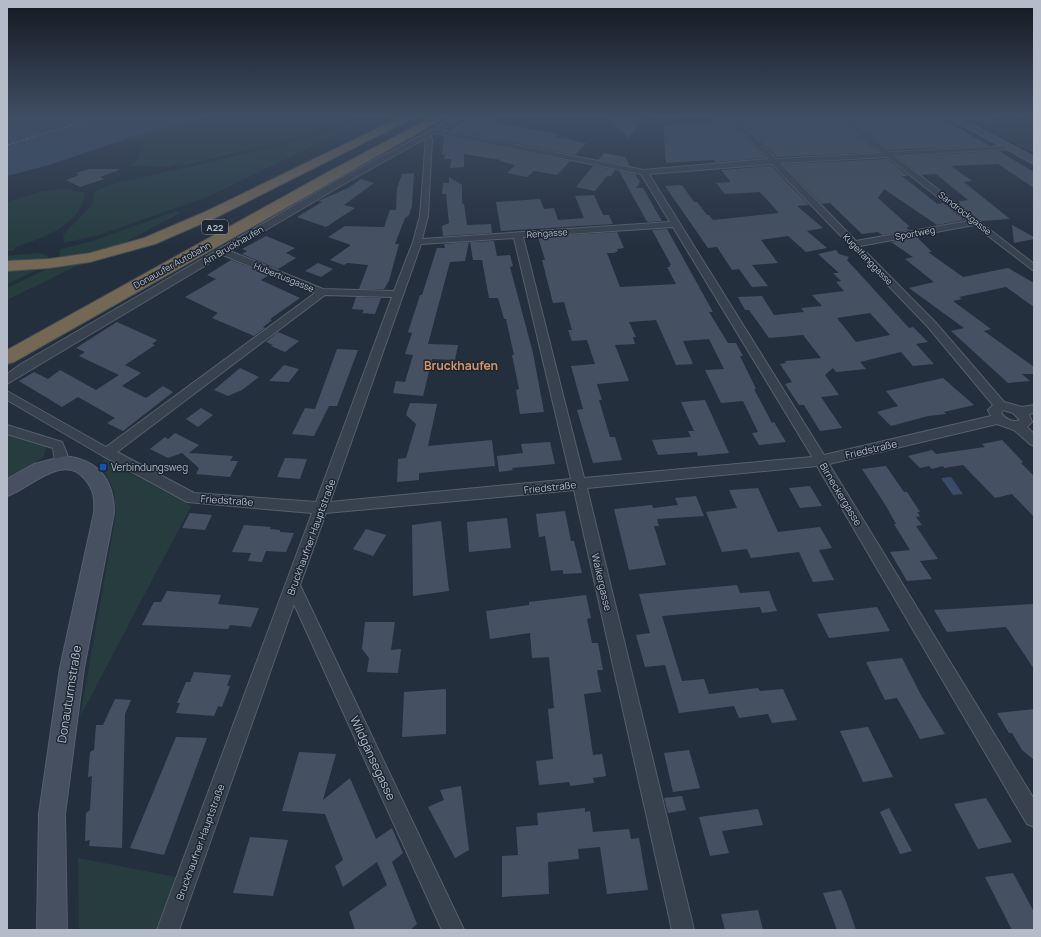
<svg xmlns="http://www.w3.org/2000/svg" width="1041" height="937" font-family="Manrope,sans-serif">
<style>
.green{fill:#263c3f}
.water{fill:#394c67}
.lines{fill:none;stroke-linecap:round;stroke-linejoin:round}
.ferry{stroke:#7c92b1;stroke-width:1;stroke-dasharray:3 2;stroke-linecap:butt}
.building{fill:#455162;fill-rule:evenodd}
.lane-casing{stroke:#565f6c;stroke-width:2}
.street-casing{stroke:#565f6c;stroke-width:2}
.secondary-casing{stroke:#565f6c;stroke-width:2}
.highway-casing{stroke:#434c59;stroke-width:2}
.lane{fill:#38414e;fill-rule:evenodd}
.street{fill:#38414e;fill-rule:evenodd}
.secondary{fill:#465061;fill-rule:evenodd}
.highway{fill:#746855;fill-rule:evenodd}
.transit-dot{fill:#1a4fb4;stroke:#1d2633;stroke-width:1.5}
.labels{text-anchor:middle;dominant-baseline:central;stroke-width:3;stroke-linejoin:round;paint-order:stroke}
.far-street-label{font-size:9px;fill:#b4bcc9;stroke:#1d2633}
.shield{fill:#1d2633;stroke:#878f9c;stroke-width:1}
.shield-label{font-size:9px;font-weight:bold;fill:#b4bcc9}
.street-label{font-size:10px;fill:#b4bcc9;stroke:#1d2633}
.poi-label{font-size:10px;fill:#b4bcc9;stroke:#1d2633;text-anchor:start}
.quarter-label{font-size:12px;font-weight:bold;fill:#d59563;stroke:#1d2633}
.near-street-label{font-size:12px;fill:#b4bcc9;stroke:#1d2633}
</style>
<rect width="100%" height="100%" fill="#242f3e"/>
<g class="green">
<polygon points="210,116 366,116 279,142 186,165 176,164 168,167 127,165 136,163 144,145 152,142 149,139 137,143 133,139 111,145 137,135"/>
<polygon points="376,116 381,116 342,132 207,197 99,235 64,243 63,235 92,205 94,193 108,185 276,147"/>
<polygon points="998,116 1034,116 1034,151 1028,151 978,123 996,125"/>
<path d="M68 189 85 193C81 225 43 238 16 247L14 251H7V202L43 191Z"/>
<polygon points="176,211 180,213 118,246 59,258 60,249 93,241"/>
<polygon points="38,253 46,255 51,259 7,262 7,256"/>
<polygon points="85,262 7,300 7,288 51,267"/>
<polygon points="41,268 7,284 7,269"/>
<polygon points="7,433 44,443 46,449 43,457 7,481"/>
<polygon points="104,459 191,506 80,717 116,514 114,490 101,464"/>
<polygon points="78,858 176,877 157,930 79,930"/>
</g>
<g class="water">
<polygon points="7,116 210,116 137,135 49,165 7,176"/>
<polygon points="951,477 963,494 953,495 941,478"/>
</g>
<g class="lines">
<polyline class="ferry" points="7,145 103,116"/>
</g>
<g class="building">
<polygon points="469,116 495,116 494,122 559,134 556,137 586,143 575,155 451,130"/>
<polygon points="603,116 624,116 644,119 629,138"/>
<polygon points="747,116 835,116 877,152 777,157 737,117"/>
<polygon points="846,116 939,116 989,146 890,150"/>
<polygon points="726,117 765,158 715,162 714,160 666,163 663,125 715,122 712,118"/>
<polygon points="444,136 570,161 557,175 534,171 527,177 507,173 515,165 499,161 501,160 464,154 464,167 450,168 451,159 444,159 445,154 442,155"/>
<polygon points="999,151 1034,172 1034,188 998,164 951,166 972,181 964,182 1010,219 981,221 956,202 968,200 936,174 921,175 899,157"/>
<polygon points="604,153 625,157 630,166 598,160"/>
<polygon points="887,159 908,176 902,176 931,199 937,204 943,203 964,220 937,225 884,189 878,198 910,227 906,227 909,230 882,235 878,232 862,234 830,203 822,204 783,164"/>
<polygon points="593,166 615,170 611,176 607,176 595,191 576,187"/>
<polygon points="771,166 809,205 797,206 823,228 807,231 827,248 806,252 788,236 761,240 778,263 752,265 768,286 752,287 739,269 732,270 717,247 708,248 665,186 682,185 694,202 697,202 707,215 709,215 713,220 779,213 760,192 725,194 716,183 731,182 721,170"/>
<polygon points="89,169 119,169 119,170 100,177 104,179 80,187 66,180 79,175 76,173"/>
<polygon points="619,171 635,174 640,182 636,188 643,188 662,221 648,222 646,220"/>
<polygon points="414,173 412,206 409,215 405,218 395,244 399,244 389,281 384,289 359,289 368,265 347,263 344,265 330,260 351,245 328,237 345,226 384,227 390,210 396,210 397,188 402,174"/>
<polygon points="449,177 462,185 462,204 464,204 467,225 491,224 492,233 443,236 442,226 449,223 446,194 442,194 443,183 449,183"/>
<polygon points="361,179 374,183 344,205 355,208 326,227 297,217 322,202 318,201 348,188"/>
<polygon points="594,195 603,215 609,215 613,224 501,231 496,202 540,199 544,209 554,208 558,220 584,218 575,196"/>
<polygon points="1012,225 1034,237 1034,239 1014,243"/>
<polygon points="667,229 713,312 709,312 728,343 736,343 743,356 740,356 756,389 754,389 772,423 774,422 786,442 759,445 752,433 758,432 743,401 721,403 705,370 724,369 709,339 683,341 693,364 676,365 656,320 629,322 636,337 633,337 635,344 615,345 629,381 597,384 602,400 599,400 610,437 615,437 622,460 593,463 577,410 583,409 571,366 595,364 587,340 572,341 568,330 572,330 564,302 553,303 542,260 545,260 538,237 617,232 624,248 617,249 618,251 614,253 607,253 620,287 676,284 667,267 670,267 669,265 671,265 652,230"/>
<polygon points="266,236 295,248 286,253 296,258 278,269 242,254 247,251 242,249"/>
<polygon points="917,237 932,252 928,252 963,277 1008,268 1034,283 1034,307 1006,287 959,297 962,299 953,301 991,329 984,331 1034,367 1034,374 1022,374 1030,381 1008,383 951,331 964,328 909,288 934,282 905,259 913,257 891,242"/>
<polygon points="494,241 497,256 510,255 513,266 510,267 533,353 544,412 520,414 516,390 519,389 512,355 514,355 506,319 504,319 498,298 489,298 482,260 473,260 470,242"/>
<polygon points="469,242 465,261 450,262 428,344 458,345 455,360 432,359 423,396 393,393 396,381 405,382 413,355 405,354 412,333 408,332 420,295 422,295 437,248 445,248 444,244"/>
<path d="M836 250 839 254 849 257 847 260 909 328 913 327 928 342 916 344 934 364 913 366 901 352 860 362 866 369 836 372 833 368 825 375 839 395 821 397 842 428 820 431 804 405H799L785 384 792 382 780 364 786 363 785 361 821 358 803 335 769 338 749 310H745L738 297 762 296 774 315 804 312 801 308 822 306 812 295 844 291 836 282 841 281 833 273H839L818 254ZM870 313 890 335 856 342 837 318Z"/>
<polygon points="231,260 269,275 261,280 300,298 270,319 272,320 263,327 265,328 254,336 212,318 218,313 185,297 216,279 207,275"/>
<polygon points="318,263 333,269 321,277 305,271"/>
<polygon points="356,297 381,298 375,314 362,313 364,310 352,309"/>
<polygon points="117,322 157,340 152,344 155,345 125,365 141,373 122,386 146,398 163,386 173,392 123,431 107,423 115,418 78,397 62,407 19,381 34,372 48,379 60,370 96,390 119,375 79,356 85,352 76,348"/>
<polygon points="278,332 299,341 285,352 271,346 273,345 266,342"/>
<polygon points="337,349 358,350 337,406 329,406 314,436 292,434 305,408 315,409"/>
<polygon points="284,365 299,369 289,382 269,381"/>
<polygon points="240,368 259,377 242,390 228,396 214,390"/>
<polygon points="943,378 974,405 944,412 946,414 928,416 891,426 877,412 898,406 886,391"/>
<polygon points="705,400 729,453 698,456 697,452 658,455 652,440 691,437 688,431 694,431 681,402"/>
<polygon points="410,403 437,404 428,446 492,440 495,466 419,473 419,480 397,482 398,459 406,458 416,424 406,415"/>
<polygon points="201,408 213,415 198,427 186,419"/>
<polygon points="175,433 199,445 189,453 233,456 230,461 238,461 230,477 196,474 199,468 182,453 168,458 150,449 165,437 168,439"/>
<polygon points="1002,440 1023,462 1021,463 1034,476 1034,517 1012,494 995,498 963,465 944,468 943,466 932,469 929,466 920,468 908,456 932,450 936,454 985,447 982,444"/>
<polygon points="550,442 555,464 512,468 513,470 499,472 497,456 523,453 521,444"/>
<polygon points="285,458 307,459 300,479 277,477"/>
<polygon points="886,466 904,492 907,492 920,512 917,512 920,516 916,517 922,525 916,526 938,559 920,561 932,579 907,581 890,552 910,550 894,524 896,524 886,506 862,469"/>
<polygon points="810,486 822,506 800,508 789,488"/>
<polygon points="758,488 778,532 820,527 832,548 819,550 834,580 813,582 799,552 751,558 747,549 722,552 706,512 737,508 729,490"/>
<polygon points="696,496 704,516 657,519 659,526 654,526 666,565 629,570 614,509 652,505 653,508 678,505 675,498"/>
<polygon points="565,511 571,541 574,541 582,573 563,574 563,570 551,571 545,536 539,537 536,514"/>
<polygon points="190,513 212,515 205,530 182,528"/>
<polygon points="507,518 511,548 469,552 467,522"/>
<polygon points="441,521 449,591 413,596 412,525"/>
<polygon points="244,525 271,527 270,529 280,530 280,532 294,533 286,552 266,551 262,562 248,561 251,553 232,552"/>
<polygon points="366,529 386,535 373,556 353,549"/>
<polygon points="737,585 740,593 769,591 777,611 762,613 760,607 662,616 682,681 704,679 709,694 758,688 760,691 783,689 797,720 772,723 768,714 739,718 734,706 679,713 665,665 645,667 636,635 650,633 639,594"/>
<polygon points="167,591 221,595 218,604 259,608 251,627 230,625 228,629 142,625 154,602 161,602"/>
<polygon points="586,595 591,618 587,619 592,643 598,643 603,670 597,670 601,692 584,694 593,755 602,754 606,776 593,778 594,783 570,786 569,782 539,785 536,761 553,759 548,709 554,708 549,657 532,658 530,633 490,639 486,611 529,605 529,602"/>
<polygon points="1034,604 1034,669 1006,627 947,632 934,610"/>
<polygon points="877,607 890,631 829,638 817,614"/>
<polygon points="365,622 395,622 391,650 401,649 398,673 367,672 369,658 362,649"/>
<polygon points="902,658 921,695 945,734 920,739 897,698 885,700 866,662"/>
<polygon points="194,672 231,675 227,686 230,686 222,707 218,706 214,716 176,713 180,703 177,703 186,682 190,682"/>
<polygon points="446,689 446,734 402,737 404,692"/>
<polygon points="115,699 131,700 125,714 122,848 89,846 90,840 85,841 86,813 90,810 91,792 92,776 88,777 90,752 94,750 96,725 103,725"/>
<polygon points="1034,709 1034,760 1022,750 1012,733 1009,733 997,713"/>
<polygon points="868,727 893,777 863,782 840,731"/>
<polygon points="176,737 207,738 164,855 130,848"/>
<polygon points="689,750 700,788 673,792 664,753"/>
<polygon points="299,752 336,754 323,800 350,778 376,839 392,828 403,853 392,862 417,924 410,930 355,930 349,912 387,885 377,862 343,887 335,866 343,860 325,814 282,811"/>
<polygon points="461,786 469,850 455,858 428,807 444,800 440,790"/>
<polygon points="682,796 686,810 668,813 664,798"/>
<polygon points="986,798 1012,842 978,849 954,804"/>
<polygon points="585,808 585,812 590,811 593,832 629,829 631,839 639,838 648,890 607,894 600,847 578,849 579,859 548,862 549,894 502,897 502,856 518,855 516,827 538,825 537,813"/>
<polygon points="889,808 912,851 900,854 880,812"/>
<polygon points="758,809 763,825 722,831 729,853 710,856 699,817"/>
<polygon points="250,837 288,840 273,896 233,893"/>
<polygon points="1013,873 1034,912 1034,930 1012,930 985,877"/>
<polygon points="841,890 847,904 856,930 837,930 823,893"/>
<polygon points="758,910 763,930 725,930 721,914"/>
</g>
<g class="lines">
<defs>
<polygon id="lane" points="978,118 995,122 993,123 978,120 960,122 958,121"/>
<g id="street">
<path d="M457 116H465L441 130 644 170 768 159 727 116H734L776 159 881 153 836 116H843L890 152 1010 146V148L1008 149 895 156 1034 264V271L974 225 860 246 936 323 1004 402 1022 407 1034 405V413L1029 414 1032 422 1027 427 1034 434V446L1030 444 1014 430 997 424 829 464 1034 799V827L1027 824 817 466 587 488 694 930H672L574 490 326 513 300 585 464 930H442L294 604 179 930H157L312 513 187 502 103 456 7 400V391L106 447 315 293 223 255 7 384V374L21 364 338 180ZM435 133 641 174 670 222 422 239 428 216 432 139 428 137ZM426 138 420 216 413 242 394 291 323 289 230 251 344 184ZM887 157 968 221 856 241 780 163ZM772 164 928 327 993 405 988 410 991 416 824 455 649 174ZM673 227 810 453 812 457 584 478 523 237ZM514 238 571 479 330 502 421 244ZM325 295 392 297 316 502 194 493 117 452ZM1003 410 1013 413 1020 420C1012 423 1006 419 1001 413Z"/>
<polygon points="650,116 682,116 679,118 653,118"/>
<polygon points="7,425 62,442 67,454 66,467 61,468 56,467 53,448 7,434"/>
</g>
<g id="secondary">
<polygon points="945,116 956,116 1034,157 1034,164"/>
<path d="M65 456C99 460 114 480 114 513L84 668 65 814 67 930H37L39 814 60 668 94 513C95 498 94 490 85 479 63 452 29 489 7 496V479L34 464Z"/>
</g>
<g id="highway">
<polygon points="403,116 417,116 217,217 155,244 90,262 49,268 7,271 7,261 49,259 90,253 144,238 207,211"/>
<polygon points="434,116 448,116 14,362 7,364 7,350 328,172"/>
</g>
</defs>
<use href="#lane" class="lane-casing"/>
<use href="#street" class="street-casing"/>
<use href="#secondary" class="secondary-casing"/>
<use href="#highway" class="highway-casing"/>
<use href="#lane" class="lane"/>
<use href="#street" class="street"/>
<use href="#secondary" class="secondary"/>
<use href="#highway" class="highway"/>
</g>
<linearGradient id="sky" x2="0" y2="1"><stop stop-color="#141a22"/><stop offset="0.47" stop-color="#3f4d63"/><stop offset="1" stop-color="#3f4d63" stop-opacity="0"/></linearGradient>
<rect width="1041" height="247" fill="url(#sky)"/>
<rect class="transit-dot" x="99" y="463" width="8" height="8" rx="2"/>
<g class="labels">
<g class="far-street-label">
<text transform="translate(965 213) rotate(38)">Sandrockgasse</text>
<text transform="translate(547 233) rotate(-4)">Rehgasse</text>
<text transform="translate(915 233) rotate(-10)">Sportweg</text>
<text transform="translate(233 245) rotate(-30)">Am Bruckhaufen</text>
<text transform="translate(868 259) rotate(46)">Kugelfanggasse</text>
<text transform="translate(172 265) rotate(-29)">Donauufer Autobahn</text>
<text transform="translate(284 277) rotate(22)">Hubertusgasse</text>
</g>
<rect class="shield" x="202" y="220" width="26" height="14" rx="3"/>
<g class="shield-label">
<text x="215" y="227">A22</text>
</g>
<g class="street-label">
<text transform="translate(871 449) rotate(-13)">Friedstraße</text>
<text transform="translate(550 487) rotate(-6)">Friedstraße</text>
<text transform="translate(841 494) rotate(59)">Birneckergasse</text>
<text transform="translate(227 500) rotate(4)">Friedstraße</text>
<text transform="translate(311 537) rotate(-70)">Bruckhaufner Hauptstraße</text>
<text transform="translate(602 582) rotate(77)">Walkergasse</text>
<text transform="translate(200 842) rotate(-70)">Bruckhaufner Hauptstraße</text>
</g>
<g class="poi-label">
<text x="111" y="467">Verbindungsweg</text>
</g>
<g class="quarter-label">
<text x="461" y="365">Bruckhaufen</text>
</g>
<g class="near-street-label">
<text transform="translate(69 694) rotate(-81)">Donauturmstraße</text>
<text transform="translate(373 758) rotate(65)">Wildgänsegasse</text>
</g>
</g>
<rect width="1041" height="937" fill="none" stroke="#b4bcc9" stroke-width="16"/>
</svg>
